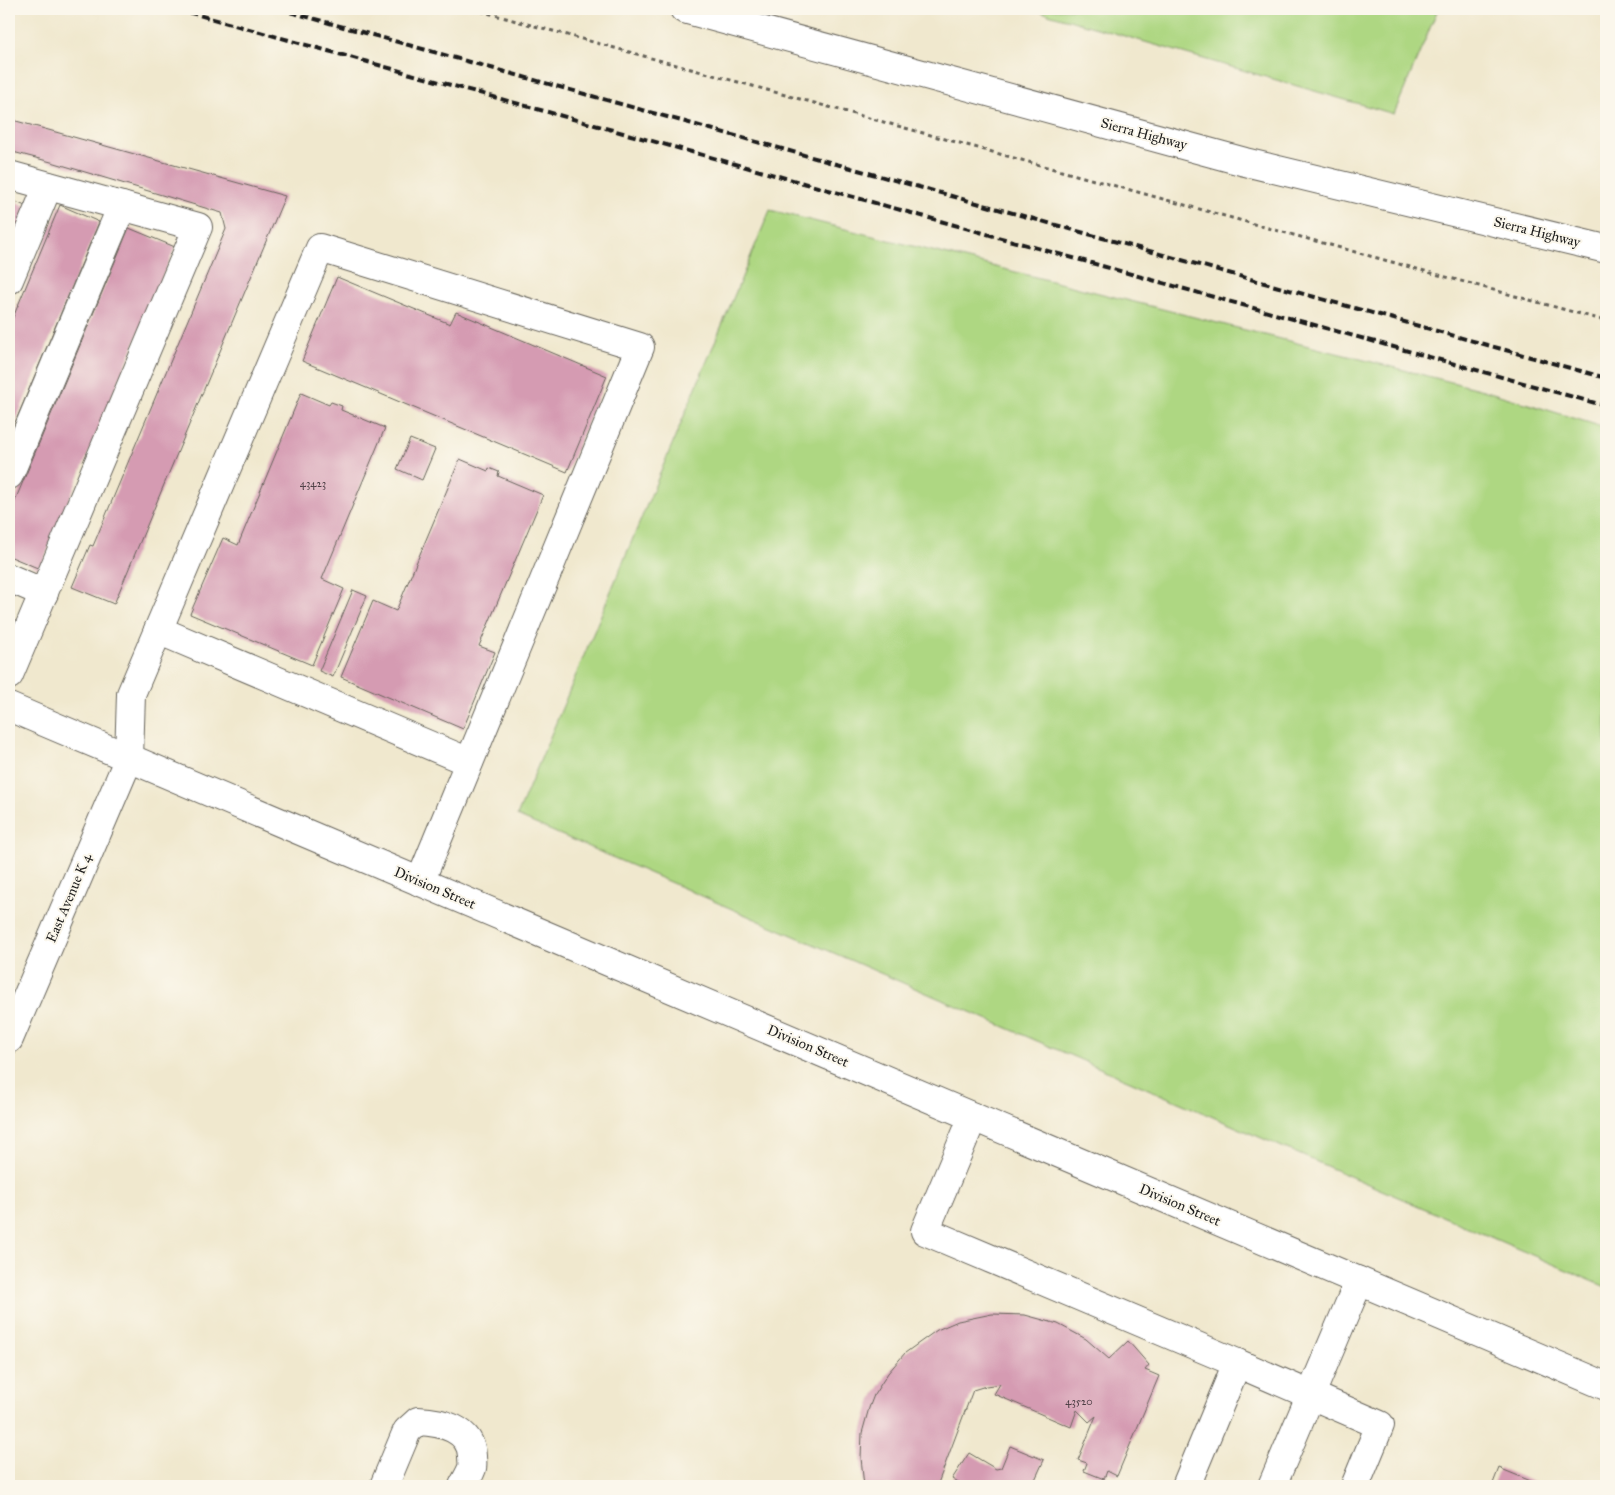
<svg xmlns="http://www.w3.org/2000/svg" width="1615" height="1495" font-family="'IM FELL Great Primer',serif">
<style>
.green{fill:#aed782;stroke:#657a4f}
.building{fill:#d59bb2}
.lines{fill:none;stroke-linecap:round;stroke-linejoin:round}
.minor-casing{stroke:#66635a;stroke-width:30}
.major-casing{stroke:#66635a;stroke-width:30}
.path{stroke:#66635a;stroke-width:3;stroke-dasharray:4 4;stroke-linecap:butt}
.minor{stroke:#fff;stroke-width:28}
.major{stroke:#fff;stroke-width:28}
.rail{stroke:#1c1c1c;stroke-width:4;stroke-dasharray:8 4;stroke-linecap:butt}
.labels{text-anchor:middle;dominant-baseline:central;stroke-width:4;stroke-linejoin:round;paint-order:stroke}
.number-label{font-size:11px;fill:#4a3c42}
.street-label{font-size:14px;fill:#1c1c1c;stroke:#fbf7ec}
</style>
<rect width="100%" height="100%" fill="#fbf7ec"/>
<filter id="ink" filterUnits="userSpaceOnUse"><feTurbulence type="fractalNoise" baseFrequency=".02" numOctaves="2"/><feDisplacementMap in="SourceGraphic" scale="10" xChannelSelector="R" yChannelSelector="G"/><feConvolveMatrix kernelMatrix="1 2 1 2 8 2 1 2 1" color-interpolation-filters="sRGB"/></filter>
<filter id="wash" filterUnits="userSpaceOnUse"><feTurbulence type="fractalNoise" baseFrequency=".0096" numOctaves="4" result="noise"/><feDisplacementMap in="SourceGraphic" scale="20" xChannelSelector="R" yChannelSelector="G"/><feGaussianBlur stdDeviation="1.12" result="paint"/><feColorMatrix in="noise" values="0 0 0 0 0 0 0 0 0 0 0 0 0 0 0 0 0 1.4 0 .05"/><feComposite in="paint" operator="in"/></filter>
<g filter="url(#wash)">
<rect width="100%" height="100%" fill="#f0e8ce"/>
<g class="green">
<polygon points="1031,9 1438,9 1394,114"/>
<polygon points="770,210 1483,390 1606,428 1606,1287 517,816"/>
</g>
<g id="blocks">
<g class="building">
<polygon points="9,119 285,196 114,604 72,587 90,545 93,546 226,229 222,213 55,163 9,151"/>
<polygon points="9,199 30,208 9,257"/>
<polygon points="60,205 99,222 9,437 9,327"/>
<polygon points="129,228 175,247 40,569 9,556 9,515"/>
<polygon points="337,277 450,324 456,312 607,376 567,472 302,361"/>
<polygon points="301,393 329,405 331,402 342,406 341,410 385,428 322,579 344,589 312,665 190,614 223,538 238,545"/>
<polygon points="410,439 435,449 422,480 397,469"/>
<polygon points="460,459 488,471 489,468 499,472 498,476 543,495 479,646 495,652 463,729 341,677 373,601 396,611"/>
<polygon points="353,590 367,596 333,677 319,671"/>
<polygon points="992,1314 1025,1315 1058,1324 1086,1339 1109,1359 1128,1341 1149,1365 1145,1370 1159,1376 1117,1476 1107,1471 1104,1479 1084,1471 1087,1463 1078,1460 1096,1416 1089,1422 1077,1410 1071,1427 994,1394 1000,1384 986,1386 973,1390 937,1486 864,1486 861,1458 862,1433 869,1408 874,1395 888,1373 905,1353 937,1330 958,1321"/>
<polygon points="1010,1446 1044,1460 1033,1484 1035,1486 1016,1486 1010,1482 1004,1481 994,1486 963,1486 952,1479 969,1453 996,1469 1001,1468"/>
<polygon points="1499,1468 1543,1486 1492,1486"/>
</g>
</g>
</g>
<g filter="url(#ink)">
<use href="#blocks" fill-opacity="0" stroke="#66635a" stroke-width="1"/>
<g class="lines">
<defs>
<g id="minor">
<polyline points="9,175 198,227 9,675"/>
<polyline points="9,280 48,186"/>
<polyline points="9,475 122,206"/>
<polyline points="9,578 44,593"/>
<polyline points="158,630 469,762"/>
<polyline points="9,1039 129,758 131,694 320,248 640,347 420,882"/>
<polyline points="973,1117 925,1231 1237,1363 1186,1486"/>
<polyline points="1237,1363 1380,1425 1355,1486"/>
<path d="M384 1486 407 1431 418 1421C441 1422 471 1428 472 1456 472 1460 473 1464 472 1468 470 1474 466 1480 463 1486"/>
<polyline points="1272,1486 1359,1281"/>
</g>
<g id="major">
<polyline points="684,9 1245,162 1606,249"/>
<polyline points="9,707 1606,1386"/>
</g>
</defs>
<use href="#minor" class="minor-casing"/>
<use href="#major" class="major-casing"/>
<polyline class="path" points="473,9 1606,321"/>
<use href="#minor" class="minor"/>
<use href="#major" class="major"/>
<g class="rail">
<polyline points="177,9 1606,406"/>
<polyline points="279,9 1606,378"/>
</g>
</g>
</g>
<g class="labels">
<g class="number-label">
<text x="313" y="483">43423</text>
<text x="1079" y="1401">43520</text>
</g>
<g class="street-label">
<text transform="translate(1144 134) rotate(15)">Sierra Highway</text>
<text transform="translate(1537 232) rotate(14)">Sierra Highway</text>
<text transform="translate(435 888) rotate(23)">Division Street</text>
<text transform="translate(69 898) rotate(-67)">East Avenue K 4</text>
<text transform="translate(808 1046) rotate(23)">Division Street</text>
<text transform="translate(1180 1205) rotate(23)">Division Street</text>
</g>
</g>
<rect width="1615" height="1495" fill="none" stroke="#fbf7ec" stroke-width="30"/>
</svg>
